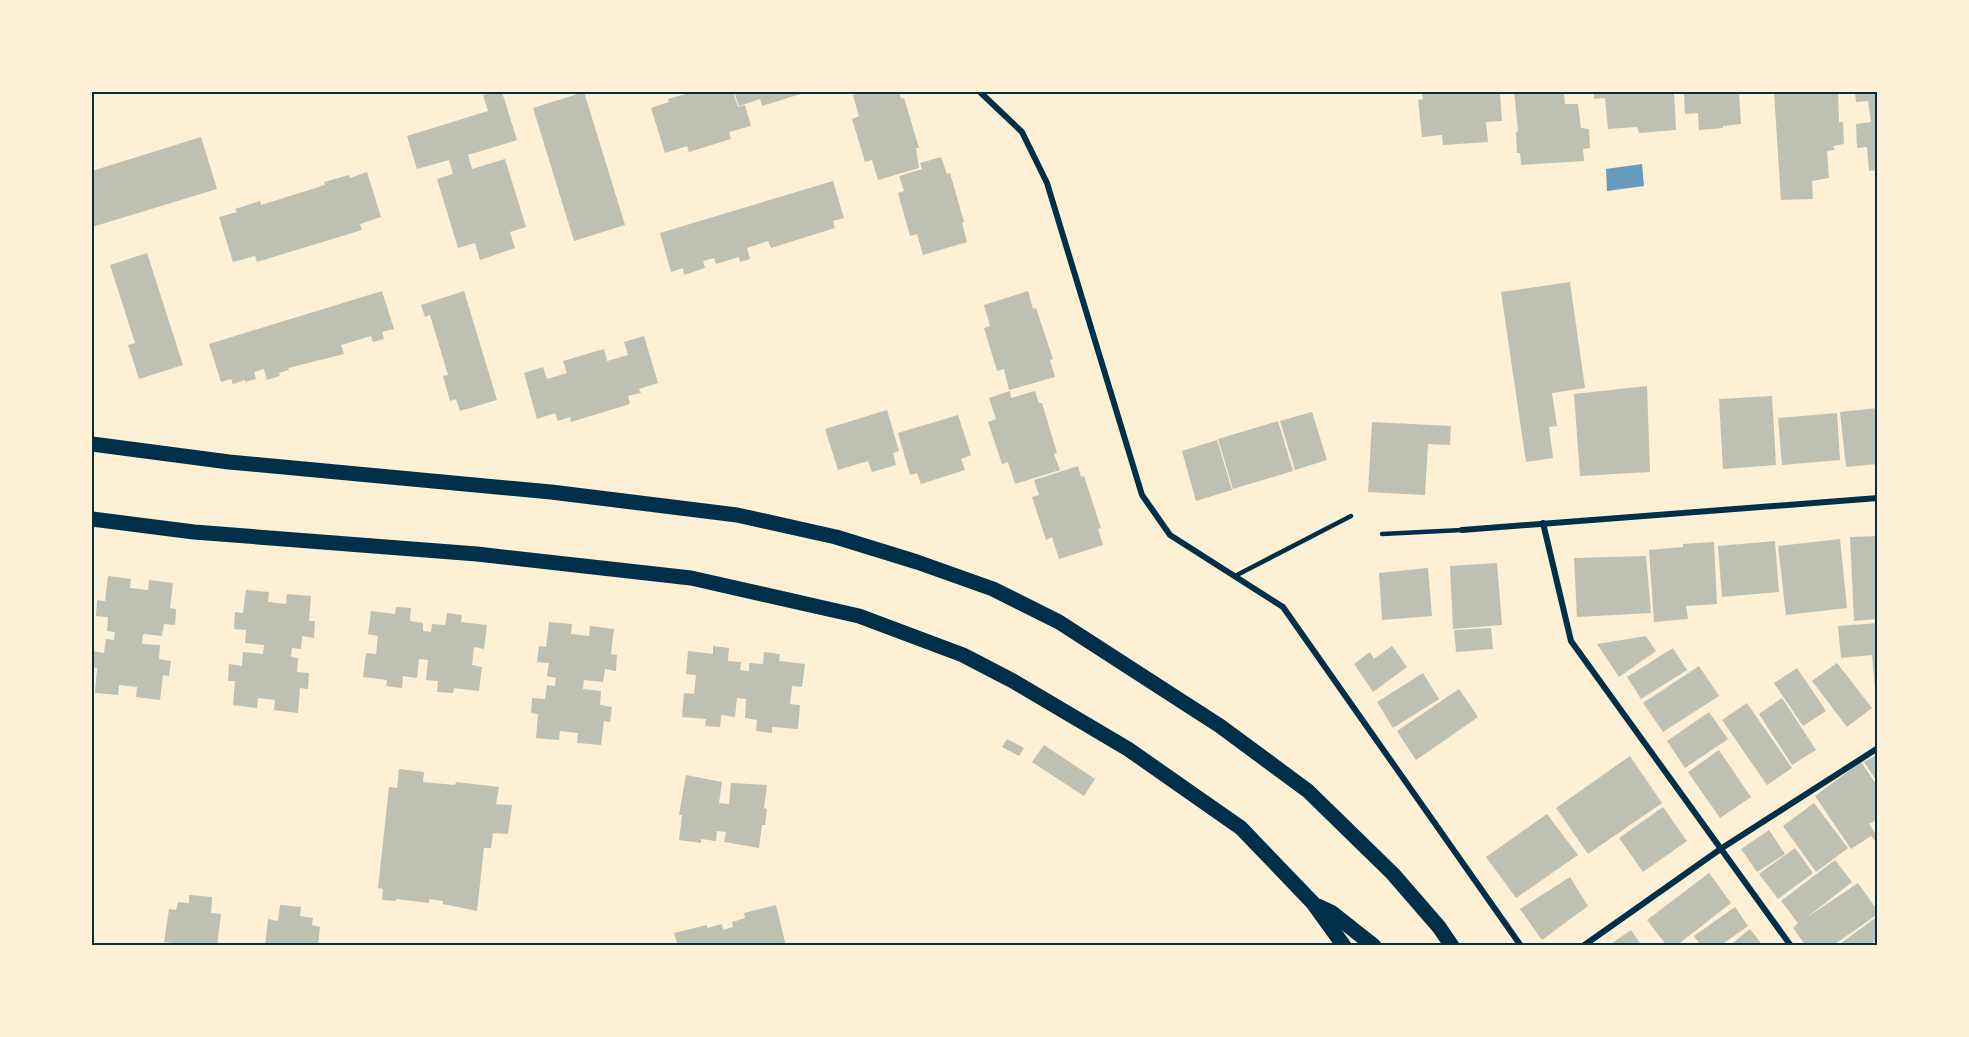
<svg xmlns="http://www.w3.org/2000/svg" width="1969" height="1037" font-family="Montserrat,sans-serif">
<style>
.water{fill:#669bbc}
.building{fill:#bec0b2}
.lines{fill:none;stroke-linecap:round;stroke-linejoin:round}
.service{stroke:#003049;stroke-width:4.5}
.minor{stroke:#003049;stroke-width:6}
.primary{stroke:#003049;stroke-width:15}
.neatline{fill:none;stroke:#003049;stroke-width:2}
</style>
<rect width="100%" height="100%" fill="#fdf0d5"/>
<polygon class="water" points="1642,164 1644,186 1607,191 1606,169"/>
<g class="building">
<polygon points="494,92 502,92 517,140 468,155 472,169 505,159 526,227 510,232 515,248 480,260 475,243 458,248 437,179 453,174 449,160 417,169 407,136 488,111 483,95"/>
<polygon points="584,92 625,225 574,241 533,108"/>
<polygon points="693,92 733,92 738,107 745,105 751,126 729,132 731,139 689,152 687,146 665,153 651,108 669,102 668,99"/>
<polygon points="734,92 807,92 762,106 760,99 739,106"/>
<polygon points="863,92 899,92 901,99 904,98 919,148 916,148 919,168 878,180 872,160 865,162 852,119 859,116 853,95"/>
<polygon points="1422,92 1500,92 1502,121 1486,122 1488,142 1443,145 1442,135 1422,137 1418,100 1423,99"/>
<polygon points="1514,92 1564,92 1565,104 1578,104 1581,128 1589,129 1590,148 1583,149 1584,161 1521,165 1520,153 1517,153 1516,132 1518,131"/>
<polygon points="1594,92 1674,92 1676,130 1639,133 1637,127 1608,129 1605,98 1594,99"/>
<polygon points="1684,92 1739,92 1741,124 1723,126 1723,128 1699,130 1698,113 1685,114"/>
<polygon points="1774,92 1838,92 1839,122 1843,122 1844,144 1833,146 1835,150 1827,151 1829,178 1812,181 1813,199 1781,200"/>
<polygon points="1855,92 1878,92 1878,170 1869,171 1867,147 1857,148 1856,124 1871,122 1868,101 1856,102"/>
<polygon points="201,137 217,189 92,227 92,171"/>
<polygon points="941,157 947,174 950,173 964,222 962,223 967,242 923,255 917,234 910,236 898,193 904,191 899,176 922,169 920,163"/>
<polygon points="367,172 381,217 360,224 362,230 257,262 255,256 233,262 219,217 237,212 235,209 260,201 261,205 325,185 324,182 349,175 350,178"/>
<polygon points="833,181 844,218 833,221 835,228 771,248 768,241 747,248 750,259 740,262 739,257 716,264 714,258 703,261 705,268 684,275 683,268 671,272 660,233"/>
<polygon points="147,253 183,365 139,379 128,345 135,343 110,265"/>
<polygon points="1570,282 1585,388 1552,393 1557,426 1549,427 1553,458 1526,462 1501,292"/>
<polygon points="382,291 394,329 382,332 384,339 373,342 371,336 341,345 344,354 288,368 289,370 279,373 280,376 267,380 264,369 254,372 256,379 245,382 245,380 233,384 231,379 221,382 209,344"/>
<polygon points="464,291 497,400 460,411 456,399 450,401 443,376 448,375 430,315 425,317 421,305"/>
<polygon points="1028,291 1033,309 1036,308 1053,359 1050,360 1055,377 1009,390 1004,369 997,371 984,328 990,326 984,305"/>
<polygon points="644,336 658,383 639,389 641,393 628,396 630,404 571,422 570,417 558,421 555,413 537,419 524,373 543,367 547,379 567,373 563,361 604,349 607,361 628,355 624,342"/>
<polygon points="1647,386 1650,472 1580,476 1574,394"/>
<polygon points="1010,391 1011,398 1035,391 1039,403 1042,403 1057,453 1054,454 1060,470 1015,484 1008,462 1002,464 988,422 996,419 989,398"/>
<polygon points="1772,396 1776,465 1723,469 1719,399"/>
<polygon points="1878,408 1878,464 1846,467 1840,412"/>
<polygon points="887,410 899,451 893,453 896,465 872,472 868,461 838,470 825,429"/>
<polygon points="1312,412 1327,460 1295,470 1280,421"/>
<polygon points="1837,413 1840,460 1782,465 1778,418"/>
<polygon points="958,415 971,455 961,459 965,470 921,484 917,473 910,475 898,433"/>
<polygon points="1278,421 1293,471 1233,489 1218,439"/>
<polygon points="1372,422 1451,426 1450,445 1428,444 1425,495 1368,492"/>
<polygon points="1217,440 1232,490 1196,501 1182,451"/>
<polygon points="1078,466 1081,477 1084,476 1101,528 1098,529 1103,545 1059,559 1052,537 1046,540 1032,497 1039,495 1034,480"/>
<polygon points="1878,536 1878,619 1854,621 1850,537"/>
<polygon points="1840,539 1847,608 1786,615 1778,546"/>
<polygon points="1775,541 1779,592 1722,597 1718,546"/>
<polygon points="1714,542 1717,604 1686,606 1688,619 1654,622 1649,550 1683,547 1683,544"/>
<polygon points="1646,556 1651,613 1577,617 1574,558"/>
<polygon points="1497,563 1502,625 1453,629 1450,566"/>
<polygon points="1428,568 1432,616 1382,620 1379,573"/>
<polygon points="108,576 131,579 130,588 148,590 149,580 173,583 170,608 176,609 175,625 164,624 162,636 143,634 142,644 160,645 159,659 171,661 169,676 163,675 160,700 136,697 137,687 119,685 118,695 95,693 97,668 92,667 92,651 104,653 106,639 114,640 115,632 107,631 108,617 96,616 97,600 105,601"/>
<polygon points="246,590 269,592 268,602 286,604 287,594 311,596 309,621 315,621 314,638 302,636 301,649 292,648 291,657 298,658 297,672 309,673 308,689 300,688 298,713 274,710 275,700 258,698 257,708 233,705 235,681 228,681 229,664 242,666 243,652 263,654 264,645 245,643 246,630 234,629 235,612 243,613"/>
<polygon points="396,607 411,608 410,621 423,623 423,631 431,632 432,624 445,625 447,613 462,615 461,622 487,625 484,649 474,647 472,665 482,667 479,691 454,688 453,693 437,692 438,681 426,680 428,660 419,659 417,678 403,676 402,688 386,686 387,680 363,677 366,653 376,654 378,636 368,634 371,611 395,614"/>
<polygon points="549,622 572,624 571,634 589,636 590,626 614,629 611,654 617,655 616,671 605,669 603,682 584,680 583,689 601,691 600,705 612,707 610,722 604,721 601,745 577,743 578,733 560,731 559,740 536,738 538,714 531,713 532,698 545,699 547,685 555,686 556,678 547,676 549,663 537,662 539,646 546,647"/>
<polygon points="1878,623 1878,700 1876,700 1872,655 1841,658 1838,626"/>
<polygon points="1491,628 1493,649 1456,652 1454,630"/>
<polygon points="1646,636 1656,651 1619,677 1597,644"/>
<polygon points="713,646 729,648 728,661 741,662 740,670 749,671 749,663 763,664 764,652 780,654 779,661 805,664 802,687 792,686 790,704 800,705 798,729 772,727 772,733 756,731 757,720 745,718 746,699 737,698 735,717 721,715 720,727 705,726 706,719 682,717 684,693 694,694 696,675 686,674 688,651 713,654"/>
<polygon points="1392,646 1407,667 1373,692 1354,664 1370,652 1374,659"/>
<polygon points="1673,648 1687,670 1641,699 1627,677"/>
<polygon points="1837,663 1872,708 1847,727 1812,681"/>
<polygon points="1699,666 1719,696 1663,732 1643,703"/>
<polygon points="1797,668 1826,711 1803,726 1774,683"/>
<polygon points="1423,673 1439,699 1393,728 1377,702"/>
<polygon points="1459,689 1478,717 1416,760 1397,731"/>
<polygon points="1782,698 1816,750 1792,765 1759,714"/>
<polygon points="1747,703 1792,768 1767,785 1722,720"/>
<polygon points="1709,712 1728,739 1685,768 1667,741"/>
<polygon points="1007,739 1024,748 1019,756 1002,747"/>
<polygon points="1044,745 1095,779 1084,796 1032,762"/>
<polygon points="1719,750 1751,797 1720,818 1688,772"/>
<polygon points="1878,754 1878,783 1864,762"/>
<polygon points="1630,756 1662,803 1588,854 1556,808"/>
<polygon points="1861,762 1878,787 1878,819 1869,824 1875,833 1878,831 1878,845 1871,836 1851,849 1815,796"/>
<polygon points="399,769 424,772 423,782 455,785 456,782 499,787 496,804 512,805 508,834 493,833 491,848 484,848 477,911 443,904 443,901 429,899 429,903 396,899 396,901 382,900 383,889 378,888 389,787 397,788"/>
<polygon points="686,775 722,782 719,803 729,804 731,783 767,785 764,808 767,809 765,825 762,825 759,848 724,842 726,832 717,831 716,841 701,839 701,843 679,840 682,815 679,815"/>
<polygon points="1814,803 1848,848 1816,872 1783,826"/>
<polygon points="1663,807 1687,841 1643,872 1619,838"/>
<polygon points="1547,814 1578,855 1516,898 1486,857"/>
<polygon points="1769,830 1785,854 1757,872 1741,849"/>
<polygon points="1795,848 1813,873 1778,899 1759,874"/>
<polygon points="1835,860 1852,882 1806,918 1858,883 1878,911 1878,914 1832,946 1806,946 1793,928 1798,923 1781,901"/>
<polygon points="1709,873 1731,903 1676,946 1667,946 1647,920"/>
<polygon points="1570,877 1588,906 1542,940 1520,909"/>
<polygon points="189,895 212,897 211,913 221,914 217,946 173,946 173,943 164,942 169,909 176,910 178,902 189,903"/>
<polygon points="280,905 301,907 300,916 313,918 312,925 320,927 318,946 265,946 268,919 278,921"/>
<polygon points="776,905 786,946 678,946 674,933 707,925 707,928 722,924 723,930 733,927 732,922 745,918 744,913"/>
<polygon points="1735,907 1748,926 1720,946 1701,946 1694,936"/>
<polygon points="1878,916 1878,939 1868,946 1837,946"/>
<polygon points="1750,929 1763,946 1729,946"/>
<polygon points="1631,930 1642,946 1608,946"/>
</g>
<g class="lines">
<g class="service">
<polyline points="1382,534 1462,530"/>
<polyline points="1235,576 1351,516"/>
</g>
<g class="minor">
<polyline points="980,92 1022,132 1047,183 1142,495 1170,535 1283,607 1521,946"/>
<polyline points="1543,523 1571,641 1791,946"/>
<polyline points="1462,530 1878,498"/>
<polyline points="1583,946 1722,848 1878,748"/>
</g>
<g class="primary">
<polyline points="92,444 229,462 551,492 737,515 836,537 917,562 993,589 1059,622 1220,726 1308,791 1393,874 1439,927 1452,946"/>
<polyline points="92,519 194,532 477,554 691,578 859,616 963,655 1013,681 1128,749 1241,828 1313,903 1344,946"/>
<polyline points="1318,906 1331,912 1374,946"/>
</g>
</g>
<rect width="1969" height="1037" fill="none" stroke="#fdf0d5" stroke-width="186"/>
<rect x="93" y="93" width="1783" height="851" class="neatline"/>
</svg>
